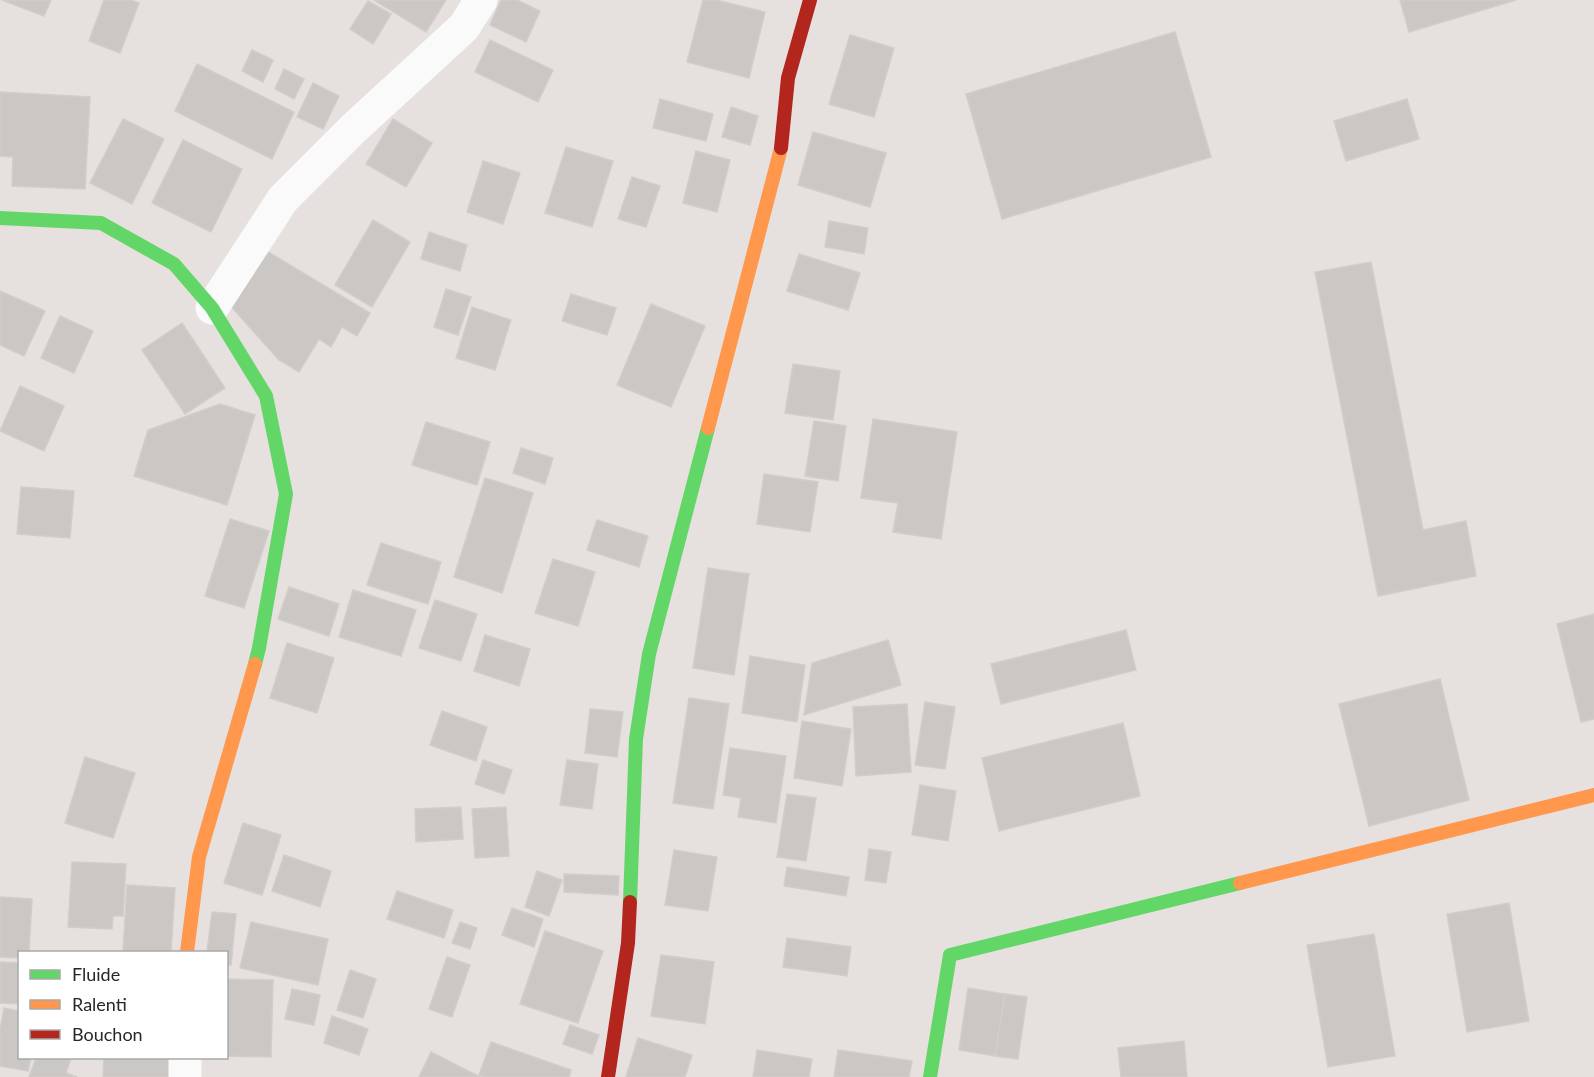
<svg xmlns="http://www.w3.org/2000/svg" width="1594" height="1077" font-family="Lato,sans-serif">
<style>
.building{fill:#cbc7c5;stroke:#d0cdca;stroke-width:1.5}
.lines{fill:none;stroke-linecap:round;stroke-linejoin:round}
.street{stroke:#fbfafa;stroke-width:33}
.fast{stroke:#63d668;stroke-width:14}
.slow{stroke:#ff974d;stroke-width:14}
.jam{stroke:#b3261e;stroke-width:14}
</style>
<rect width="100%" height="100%" fill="#e6e1de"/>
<g class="building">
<polygon points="2,0 51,0 44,16"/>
<polygon points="104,0 131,0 139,3 120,53 89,41"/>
<polygon points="374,0 446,0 426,32"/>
<polygon points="501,0 517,0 540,11 526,42 490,25"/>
<polygon points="703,0 716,0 765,12 749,78 687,62"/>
<polygon points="1400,0 1516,0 1409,32"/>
<polygon points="368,1 391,14 373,44 350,29"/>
<polygon points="1175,32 1211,157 1002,219 966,94"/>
<polygon points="850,35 894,48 874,117 829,104"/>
<polygon points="490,40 553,70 538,102 475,72"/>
<polygon points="252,50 273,60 263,82 242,71"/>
<polygon points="197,64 294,112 272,159 175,111"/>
<polygon points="284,69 304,79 294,99 275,89"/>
<polygon points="313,83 339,96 323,129 297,117"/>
<polygon points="0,92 90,97 85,189 12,186 13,157 0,156"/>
<polygon points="660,99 713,114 706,141 653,128"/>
<polygon points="1407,99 1419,139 1346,161 1334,121"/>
<polygon points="731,107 758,116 750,145 722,137"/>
<polygon points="123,119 164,139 132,204 90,183"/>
<polygon points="393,119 432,143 406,187 366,164"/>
<polygon points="813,132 886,153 870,207 798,185"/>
<polygon points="183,140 242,169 211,232 152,203"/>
<polygon points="566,147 613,161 592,227 545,213"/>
<polygon points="696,151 730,160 717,212 683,203"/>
<polygon points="483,161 520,173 503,224 467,212"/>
<polygon points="632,177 660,186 646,227 618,219"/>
<polygon points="373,220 410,242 372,307 335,285"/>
<polygon points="829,221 868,228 864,254 825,247"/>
<polygon points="429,232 467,245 460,271 421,259"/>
<polygon points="260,247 370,313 357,336 342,327 331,347 319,339 299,372 279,360 228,303"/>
<polygon points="799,254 860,273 848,310 787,291"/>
<polygon points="1371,262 1423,530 1466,521 1476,576 1378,596 1315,272"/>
<polygon points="446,289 471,297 458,335 434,327"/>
<polygon points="0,291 45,311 24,356 0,345"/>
<polygon points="571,294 616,308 607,335 562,321"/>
<polygon points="651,304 705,326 671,407 617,385"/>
<polygon points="472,307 511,320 495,370 456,358"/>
<polygon points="60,316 93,331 74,373 41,358"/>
<polygon points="182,323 225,388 185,414 142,350"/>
<polygon points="793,364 840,371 833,420 785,413"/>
<polygon points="20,386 64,406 44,451 0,431"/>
<polygon points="220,404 255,415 227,505 134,476 148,430"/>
<polygon points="873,419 957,432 941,539 893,532 898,503 861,498"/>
<polygon points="814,421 846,426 838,481 805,476"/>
<polygon points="426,422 490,442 477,485 412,465"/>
<polygon points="521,448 553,458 545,484 513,473"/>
<polygon points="764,474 818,482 810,532 757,524"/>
<polygon points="485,478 533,493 502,593 454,577"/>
<polygon points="21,487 74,491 70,538 17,534"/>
<polygon points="230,519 269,531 244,608 205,596"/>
<polygon points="597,520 648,536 639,567 587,550"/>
<polygon points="381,543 441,562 428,604 367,585"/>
<polygon points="553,559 595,572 578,626 535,613"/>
<polygon points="708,568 749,574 734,675 693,668"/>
<polygon points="289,587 339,604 329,636 278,619"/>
<polygon points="353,590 416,610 401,656 339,637"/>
<polygon points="435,600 477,614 461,661 419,648"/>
<polygon points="1594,614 1594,719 1581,722 1557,624"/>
<polygon points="1126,630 1136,670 1001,704 991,664"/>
<polygon points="485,635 530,649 519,686 474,671"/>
<polygon points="888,640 901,685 804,715 812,663"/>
<polygon points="287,643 334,658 317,713 270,698"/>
<polygon points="750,656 805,665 797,722 742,713"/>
<polygon points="1440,679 1469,800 1369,826 1339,704"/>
<polygon points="689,698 729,704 713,809 673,803"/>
<polygon points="925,702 955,707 945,769 915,765"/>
<polygon points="907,704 911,772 856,776 853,707"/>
<polygon points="590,709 623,712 617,757 585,753"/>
<polygon points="442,711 487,727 476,761 430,745"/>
<polygon points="802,721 851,729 842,786 794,778"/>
<polygon points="1123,723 1140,796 999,831 982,758"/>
<polygon points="730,748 786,756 776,823 738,817 741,798 723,795"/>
<polygon points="85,757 135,773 113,838 65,823"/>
<polygon points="483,760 512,770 504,794 475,784"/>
<polygon points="567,760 598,764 592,809 560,805"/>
<polygon points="920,785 956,791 948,841 912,835"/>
<polygon points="787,794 816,798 806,861 777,857"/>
<polygon points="461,807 463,839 416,842 415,809"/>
<polygon points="506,807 509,856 475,858 472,809"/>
<polygon points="243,823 281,835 262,895 224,883"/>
<polygon points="869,849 891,852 886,883 865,880"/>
<polygon points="674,850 717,857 708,911 665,905"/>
<polygon points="284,855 331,871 320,907 272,891"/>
<polygon points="72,862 126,864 123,916 113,916 112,929 68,927"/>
<polygon points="787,867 849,877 846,896 784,886"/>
<polygon points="537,871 562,880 549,916 525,907"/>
<polygon points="564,874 619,876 618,895 564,892"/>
<polygon points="127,885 175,888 171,952 123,952"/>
<polygon points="397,891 453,910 444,938 387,919"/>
<polygon points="0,897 32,899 29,952 20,952 20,958 0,957"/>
<polygon points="1509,903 1529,1021 1467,1032 1447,914"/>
<polygon points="512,908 543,919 534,947 502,935"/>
<polygon points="212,912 236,914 231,965 226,965 226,952 207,952"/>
<polygon points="251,922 328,939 318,985 240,968"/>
<polygon points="460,922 477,928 470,949 452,943"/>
<polygon points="545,931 603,951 578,1023 520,1004"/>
<polygon points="1374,934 1395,1056 1328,1067 1307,945"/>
<polygon points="787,938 851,947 847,976 783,967"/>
<polygon points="661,955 714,962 705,1024 651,1016"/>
<polygon points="447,957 470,965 452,1017 429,1009"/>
<polygon points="0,962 20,963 20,1004 0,1003"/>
<polygon points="350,970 376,979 363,1018 337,1010"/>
<polygon points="226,979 273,980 271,1057 226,1056"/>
<polygon points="968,988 1005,994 995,1056 959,1050"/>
<polygon points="292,989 320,995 314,1025 285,1019"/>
<polygon points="1005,994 1027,997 1018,1059 995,1056"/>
<polygon points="4,1008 20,1011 20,1058 31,1058 28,1071 0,1066 0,1030"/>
<polygon points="332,1016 368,1029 359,1055 324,1043"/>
<polygon points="570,1025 599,1035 592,1054 563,1044"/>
<polygon points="638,1038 692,1055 685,1077 626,1077"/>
<polygon points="1184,1041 1187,1077 1121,1077 1118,1048"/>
<polygon points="491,1042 571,1070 569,1077 484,1077 479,1075"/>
<polygon points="757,1050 812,1059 809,1077 753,1077"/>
<polygon points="838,1050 912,1061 909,1077 834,1077"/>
<polygon points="431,1052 480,1077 419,1077"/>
<polygon points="36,1058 71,1058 66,1073 77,1077 29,1077"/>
<polygon points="104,1058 171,1058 169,1077 103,1077"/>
</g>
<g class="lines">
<g class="street">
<polyline points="212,308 283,199 353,129 464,27 481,0"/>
<polyline points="185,1077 185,1058"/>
</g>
<g class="fast">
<polyline points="0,218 101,223 174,264 212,308 266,396 286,494 259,648 255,664"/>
<polyline points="630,902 636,739 649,654 708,428"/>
<polyline points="930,1077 950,955 1240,883"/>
</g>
<g class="slow">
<polyline points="708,428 781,148"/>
<polyline points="1240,883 1594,795"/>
<polyline points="187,952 199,857 255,664"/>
</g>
<g class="jam">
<polyline points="781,148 788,78 810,0"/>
<polyline points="608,1077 628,943 630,902"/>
</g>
</g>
<rect x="18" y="951" width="210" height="108" fill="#ffffff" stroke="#a9a9a9" stroke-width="1.5"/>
<rect x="30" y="970" width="30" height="9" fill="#63d668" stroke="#a9a9a9" stroke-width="1.5"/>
<text x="72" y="981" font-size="18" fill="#272727">Fluide</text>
<rect x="30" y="1000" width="30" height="9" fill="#ff974d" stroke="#a9a9a9" stroke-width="1.5"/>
<text x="72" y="1011" font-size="18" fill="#272727">Ralenti</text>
<rect x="30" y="1030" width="30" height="9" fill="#b3261e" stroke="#a9a9a9" stroke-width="1.5"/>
<text x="72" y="1041" font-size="18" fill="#272727">Bouchon</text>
</svg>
